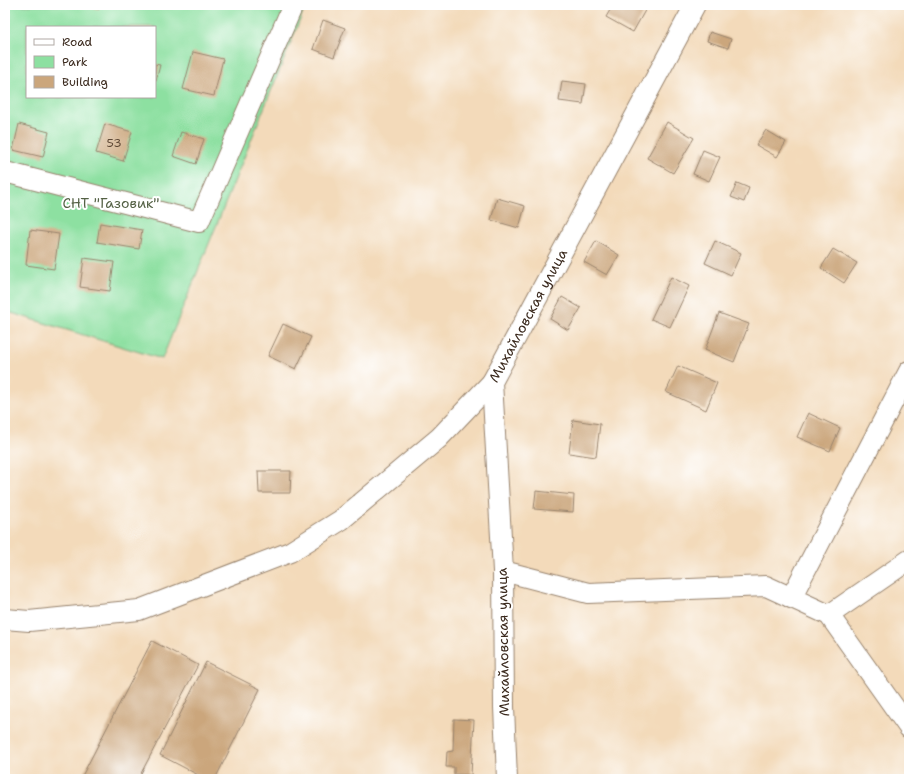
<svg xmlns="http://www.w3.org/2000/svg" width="914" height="784" font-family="'Shantell Sans',sans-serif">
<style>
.green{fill:#8de0a1;stroke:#648560;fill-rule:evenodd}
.building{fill:#cba67c}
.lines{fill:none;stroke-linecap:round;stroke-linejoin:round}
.street-casing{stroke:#97826c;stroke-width:22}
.street{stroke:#fff;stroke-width:20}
.labels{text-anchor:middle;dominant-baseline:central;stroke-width:4;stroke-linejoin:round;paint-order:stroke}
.number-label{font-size:12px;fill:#5f4936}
.park-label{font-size:14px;fill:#546145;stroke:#fff}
.street-label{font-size:14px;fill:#3b2a1e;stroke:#fff}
</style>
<rect width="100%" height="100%" fill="#fff"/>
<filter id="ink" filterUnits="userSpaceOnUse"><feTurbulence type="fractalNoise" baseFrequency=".025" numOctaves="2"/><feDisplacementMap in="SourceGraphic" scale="8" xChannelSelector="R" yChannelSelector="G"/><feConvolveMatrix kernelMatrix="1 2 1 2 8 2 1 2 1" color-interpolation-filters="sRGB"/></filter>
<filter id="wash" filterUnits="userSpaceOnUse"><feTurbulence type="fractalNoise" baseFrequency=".012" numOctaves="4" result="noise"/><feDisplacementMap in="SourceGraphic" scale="16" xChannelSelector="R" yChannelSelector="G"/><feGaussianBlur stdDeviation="0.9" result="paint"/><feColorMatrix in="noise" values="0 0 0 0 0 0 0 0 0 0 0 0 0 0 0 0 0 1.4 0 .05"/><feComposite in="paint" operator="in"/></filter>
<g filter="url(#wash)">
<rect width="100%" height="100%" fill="#f3daba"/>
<path class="green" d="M5 5H306L162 359 5 311ZM27 27H155V97H27Z"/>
<g id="blocks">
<g class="building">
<polygon points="80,5 100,5 99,9 80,6"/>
<polygon points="613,5 648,5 633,32 606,17"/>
<polygon points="323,20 345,28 334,57 313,49"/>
<polygon points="710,32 731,39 728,48 707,41"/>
<polygon points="193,52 223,59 214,96 183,89"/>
<polygon points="155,64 160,65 156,81 155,81"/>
<polygon points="562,81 586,84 583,104 559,101"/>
<polygon points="667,122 694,138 673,173 647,158"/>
<polygon points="19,124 49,132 43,157 13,150"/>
<polygon points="105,124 132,132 123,161 96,153"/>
<polygon points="766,130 786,142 777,157 756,145"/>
<polygon points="181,132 204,139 196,164 173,156"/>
<polygon points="703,150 720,157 709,181 693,174"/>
<polygon points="737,183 749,188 744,202 731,197"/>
<polygon points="497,198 525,206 519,228 491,220"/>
<polygon points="100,223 142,230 139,249 97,242"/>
<polygon points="30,230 59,234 54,269 26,265"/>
<polygon points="596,241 619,255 607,275 584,262"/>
<polygon points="715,241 741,253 731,275 705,263"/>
<polygon points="833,249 857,263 844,283 821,268"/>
<polygon points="84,258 114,262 110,291 80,287"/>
<polygon points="671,277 689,286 670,327 651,319"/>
<polygon points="562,297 581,308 568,330 550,319"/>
<polygon points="719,313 749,324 734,362 705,350"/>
<polygon points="283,324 311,337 296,369 268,356"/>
<polygon points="678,366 717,383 706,410 666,392"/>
<polygon points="808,413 840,428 830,451 797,437"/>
<polygon points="573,420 600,424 596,457 569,453"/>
<polygon points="258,471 291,471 290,493 259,493"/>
<polygon points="536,491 574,495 573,512 534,509"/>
<polygon points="152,641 198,665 138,779 88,779 82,776"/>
<polygon points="206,662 260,689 215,779 206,779 160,755"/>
<polygon points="454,719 474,720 471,775 454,774 454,767 446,767 447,752 453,751"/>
</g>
</g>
</g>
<g filter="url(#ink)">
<use href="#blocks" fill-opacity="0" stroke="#97826c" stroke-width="1"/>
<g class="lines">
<defs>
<g id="street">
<polyline points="5,172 199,222 293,5"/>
<polyline points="503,571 588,593 766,586 829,615 909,728"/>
<polyline points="791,598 909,371"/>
<polyline points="829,615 909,560"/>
<polyline points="5,619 29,621 139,610 290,552 341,520 439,438 492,382"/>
<path id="s1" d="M507 779 504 707 503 571 492 382 695 5"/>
</g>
</defs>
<use href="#street" class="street-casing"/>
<use href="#street" class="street"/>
</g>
</g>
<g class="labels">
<g class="number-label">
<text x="114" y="143">53</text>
</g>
<g class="park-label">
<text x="111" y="203">СНТ "Газовик"</text>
</g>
<g class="street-label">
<text stroke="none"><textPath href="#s1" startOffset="473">Михайловская улица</textPath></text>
<text transform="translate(503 642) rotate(-91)">Михайловская улица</text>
</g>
</g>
<rect width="914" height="784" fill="none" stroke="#fff" stroke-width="20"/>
<rect x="26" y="26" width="130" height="72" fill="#ffffff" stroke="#b1aaa5"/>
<rect x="34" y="39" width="20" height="6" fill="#ffffff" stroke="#b1aaa5"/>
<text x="62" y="46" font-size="12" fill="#3b2a1e">Road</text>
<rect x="34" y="56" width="20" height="12" fill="#8de0a1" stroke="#b1aaa5"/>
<text x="62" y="66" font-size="12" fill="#3b2a1e">Park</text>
<rect x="34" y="76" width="20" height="12" fill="#cba67c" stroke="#b1aaa5"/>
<text x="62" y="86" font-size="12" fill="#3b2a1e">Building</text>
</svg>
